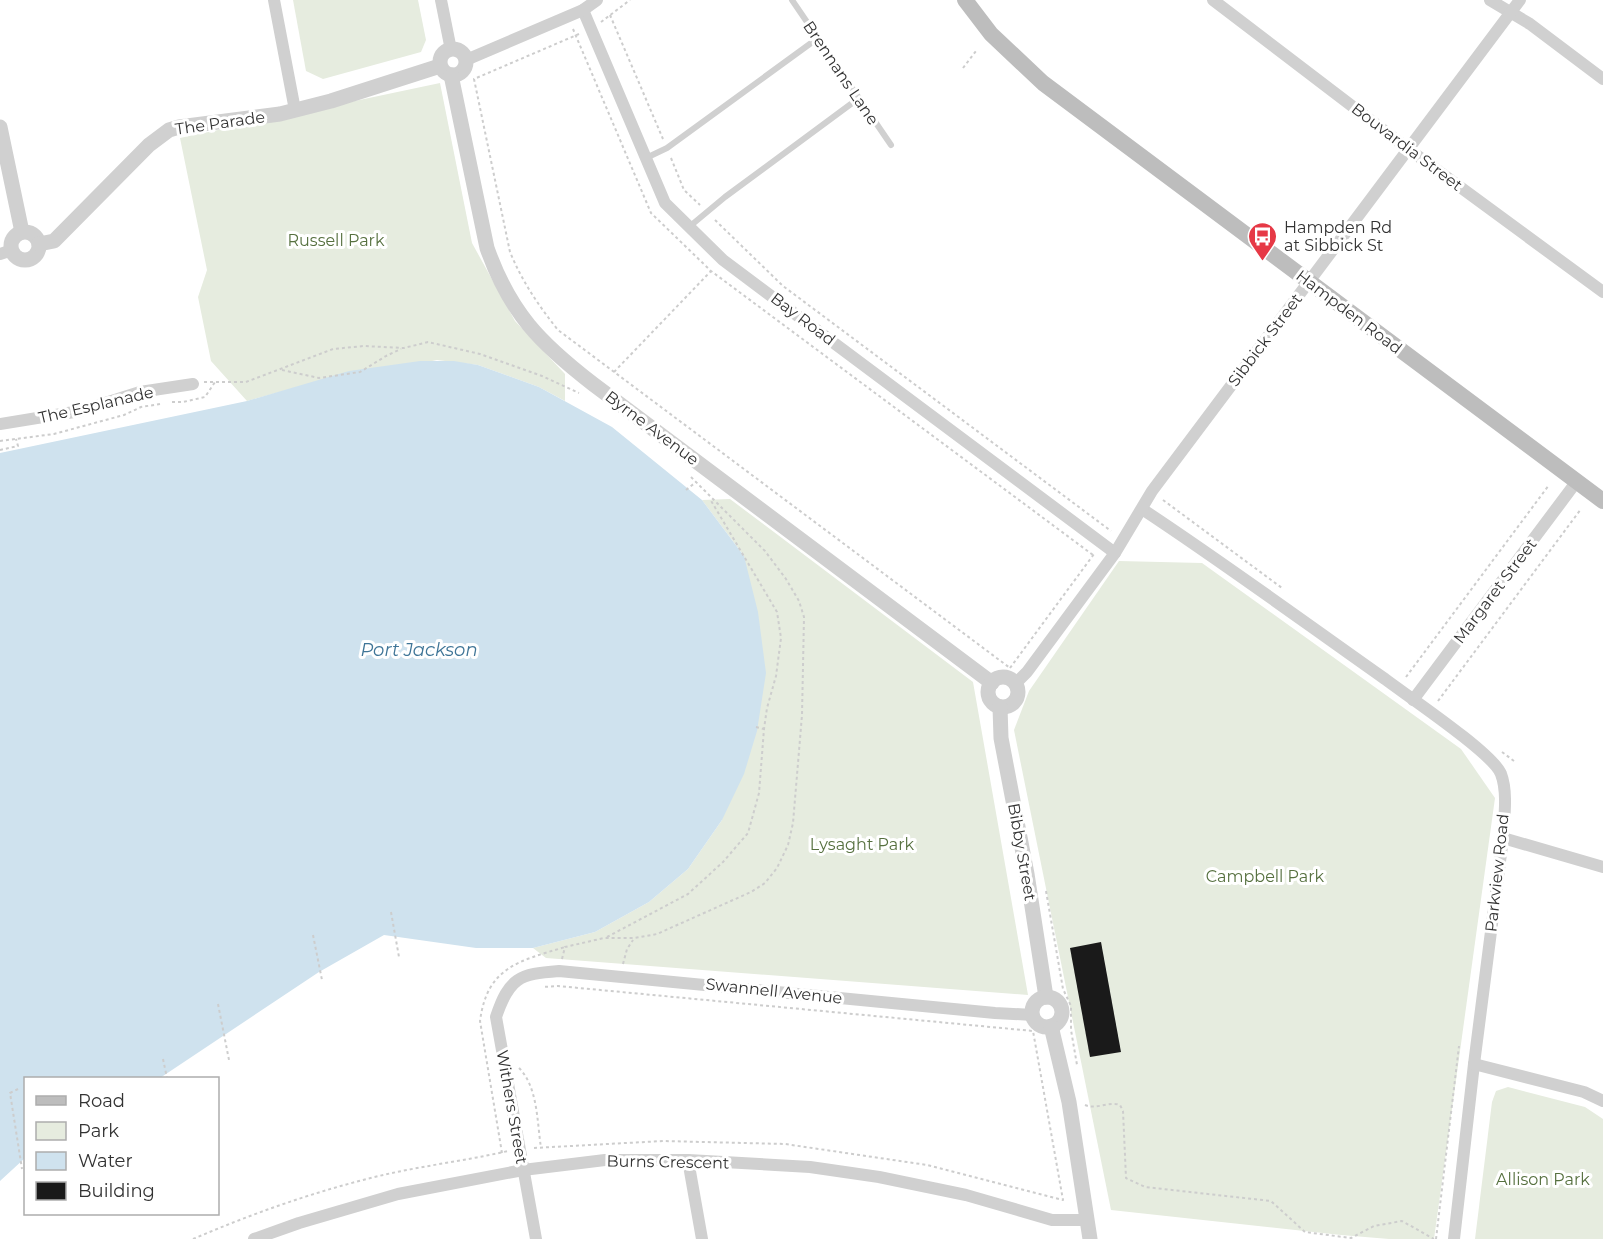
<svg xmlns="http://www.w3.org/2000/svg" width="1603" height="1239" font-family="Montserrat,sans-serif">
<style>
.green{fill:#e6ecdf}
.water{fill:#cfe2ee}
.building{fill:#1a1a1a}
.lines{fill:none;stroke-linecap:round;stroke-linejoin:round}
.path{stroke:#cdcdcd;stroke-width:2;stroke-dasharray:3 3;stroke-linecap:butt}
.service{stroke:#d0d0d0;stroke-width:6}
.minor{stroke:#d0d0d0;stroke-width:12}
.tertiary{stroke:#d0d0d0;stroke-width:15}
.secondary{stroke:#bdbdbd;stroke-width:16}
.labels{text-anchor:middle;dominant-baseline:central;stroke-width:6;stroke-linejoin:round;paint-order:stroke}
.street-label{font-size:16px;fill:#333;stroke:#fff}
.poi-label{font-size:16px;fill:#333;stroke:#fff;text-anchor:start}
.park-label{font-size:16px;fill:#56703f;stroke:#fff}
.water-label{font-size:18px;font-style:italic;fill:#3f7597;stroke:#fff}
</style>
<rect width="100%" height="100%" fill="#fff"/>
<g class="green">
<polygon points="293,0 418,0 426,40 421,52 323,79 306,71"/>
<polygon points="440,83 472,243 515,321 565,374 565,401 539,387 478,365 437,360 287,390 247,401 211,361 198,297 207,270 180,138"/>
<polygon points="730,499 973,682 1028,995 546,958 533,948 595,932 649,902 688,869 722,820 744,556 702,500"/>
<polygon points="1119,561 1202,563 1461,749 1495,798 1434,1239 1389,1239 1341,1235 1111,1210 1014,730 1029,691"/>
<polygon points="1508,1087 1585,1107 1603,1119 1603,1239 1475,1239 1492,1102 1496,1091"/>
</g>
<polygon class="water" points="420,361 454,361 478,365 539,387 612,427 702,500 744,556 758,612 766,673 757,731 744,774 722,820 688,869 649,902 595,932 533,948 476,948 384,935 319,972 160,1078 26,1078 25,1158 0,1181 0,453 247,401 349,371"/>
<polygon class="building" points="1101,942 1121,1052 1090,1057 1070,948"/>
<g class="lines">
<g class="path">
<polyline points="610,15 663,139"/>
<polyline points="601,22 630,0"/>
<polyline points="573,29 651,213 711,271 1093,555"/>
<path d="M579 34 474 79 510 252C522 281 538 305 558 330L1010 668"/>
<polyline points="963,68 976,51"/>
<polyline points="671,158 684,190 700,205"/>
<polyline points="715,220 783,286 1111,531"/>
<polyline points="282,370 319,378 360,372 386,356 401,349"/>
<polyline points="614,372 711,271"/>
<polyline points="204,382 246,382 333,349 364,346 404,348 428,342 480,354 542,376 579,393"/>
<polyline points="172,402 183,402 205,397 215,382"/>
<polyline points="0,441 54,434 124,415 141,407 160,404"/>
<polyline points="0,450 18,446 16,439"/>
<polyline points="686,490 696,482"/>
<polyline points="1163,500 1282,588"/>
<polyline points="1010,668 1094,554"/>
<polyline points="1406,677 1549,485"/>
<polyline points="1438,701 1581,509"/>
<polyline points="756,727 764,729"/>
<polyline points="1502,752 1514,761"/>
<polyline points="1046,891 1063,989 1071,1006 1071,1030 1077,1065"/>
<polyline points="391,912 399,957"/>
<polyline points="313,935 322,980"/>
<polyline points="607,937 688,894 723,862 748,833 759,793 764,729 767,708 776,676 781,638 777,612 710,499"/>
<polyline points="562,959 565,947 604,938 634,938 657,934 751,892 765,883 777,868 788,845 793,823 802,715 804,617 799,601 786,579 765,551 691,477"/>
<polyline points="623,964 627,949 633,940"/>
<polyline points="218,1004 229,1060"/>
<polyline points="163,1059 167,1078"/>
<path d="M519 1068C538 1087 537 1122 541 1148"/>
<polyline points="18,1089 10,1093 22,1169"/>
<path d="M1085 1105C1096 1110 1109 1101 1120 1105L1123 1111 1126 1178 1145 1187 1271 1201 1305 1232 1351 1238 1374 1226 1402 1221 1434 1239"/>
<polyline points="534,1148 663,1141 785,1144 927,1165 1063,1200 1033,1031 558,986 543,987"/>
<path d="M502 1153 480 1021C487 967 519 961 565 947"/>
<path d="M193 1239C249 1215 305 1195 363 1180 411 1167 460 1162 508 1151"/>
<polyline points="1436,1239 1459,1046"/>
</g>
<g class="service">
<polyline points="792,0 891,145"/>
<polyline points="646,158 667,148 818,38"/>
<polyline points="689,227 725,197 859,98"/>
</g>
<g class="minor">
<polyline points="274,0 295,110"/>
<polyline points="441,0 451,50"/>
<polyline points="1213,0 1407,148 1603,292"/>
<polyline points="1490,0 1530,24 1603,79"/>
<polyline points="583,10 665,203 723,260 1115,553"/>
<polyline points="466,60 583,10 597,0"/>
<polyline points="0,254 12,250"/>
<polyline points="0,424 80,411 140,392 193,384"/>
<path d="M1142 509C1224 563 1304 622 1385 679 1406 695 1494 754 1501 774 1508 792 1504 819 1503 838L1474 1064 1454 1239"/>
<polyline points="1015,684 1027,672 1115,553 1152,491 1520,0"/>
<polyline points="1413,700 1577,481"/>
<polyline points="1503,838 1603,867"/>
<polyline points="1474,1064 1584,1092 1603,1101"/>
<polyline points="688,1160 702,1239"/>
<polyline points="254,1239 299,1223 398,1194 523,1170 605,1160 688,1160 810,1167 879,1177 966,1195 1052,1220 1086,1220"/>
<path d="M536 1239 496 1017C509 978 519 974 559 971L995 1013 1033 1015"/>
</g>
<g class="tertiary">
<circle cx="453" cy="62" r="13"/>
<path d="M451 75 487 248C510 313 540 343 593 384L992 683"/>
<polyline points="0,127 22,232"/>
<circle cx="25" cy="246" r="14"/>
<polyline points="39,244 54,241 149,145 169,130 179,127 280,114 331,101 440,66"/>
<circle cx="1003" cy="692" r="15"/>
<polyline points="1000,707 1001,738 1027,874 1046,997"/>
<circle cx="1047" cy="1012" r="15"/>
<polyline points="1051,1026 1069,1102 1090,1239"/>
</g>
<polyline class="secondary" points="965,0 991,34 1043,83 1603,501"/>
</g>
<defs>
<symbol id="bus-pin" viewBox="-11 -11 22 30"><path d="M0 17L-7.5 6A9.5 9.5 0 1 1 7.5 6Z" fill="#e63946" stroke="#fff"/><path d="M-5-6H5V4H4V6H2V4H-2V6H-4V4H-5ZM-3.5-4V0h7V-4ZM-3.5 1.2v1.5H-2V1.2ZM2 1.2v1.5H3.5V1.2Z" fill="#fff"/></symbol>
</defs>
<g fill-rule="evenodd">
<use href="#bus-pin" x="1246" y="220" width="33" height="45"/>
</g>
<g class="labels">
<g class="street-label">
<text transform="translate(841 73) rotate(56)">Brennans Lane</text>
<text transform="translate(220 123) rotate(-8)">The Parade</text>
<text transform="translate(1407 147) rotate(37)">Bouvardia Street</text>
<text transform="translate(1349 312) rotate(37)">Hampden Road</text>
<text transform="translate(803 319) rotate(37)">Bay Road</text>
<text transform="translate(1265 340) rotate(-53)">Sibbick Street</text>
<text transform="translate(96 405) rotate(-13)">The Esplanade</text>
<text transform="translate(652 428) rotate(37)">Byrne Avenue</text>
<text transform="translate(1495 591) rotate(-53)">Margaret Street</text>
<text transform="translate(1022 852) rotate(80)">Bibby Street</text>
<text transform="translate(1497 873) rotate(-84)">Parkview Road</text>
<text transform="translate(774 991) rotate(6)">Swannell Avenue</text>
<text transform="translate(512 1107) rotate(80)">Withers Street</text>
<text transform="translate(668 1162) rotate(1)">Burns Crescent</text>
</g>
<g class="poi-label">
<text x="1284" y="227">Hampden Rd<tspan x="1284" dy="18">at Sibbick St</tspan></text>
</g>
<g class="park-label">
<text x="336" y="240">Russell Park</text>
<text x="862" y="844">Lysaght Park</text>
<text x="1265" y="876">Campbell Park</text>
<text x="1543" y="1179">Allison Park</text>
</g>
<g class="water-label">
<text x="419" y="650">Port Jackson</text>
</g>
</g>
<rect x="24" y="1077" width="195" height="138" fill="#ffffff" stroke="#adadad" stroke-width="1.5"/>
<rect x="36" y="1096" width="30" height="9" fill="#bdbdbd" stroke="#adadad" stroke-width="1.5"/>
<text x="78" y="1107" font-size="18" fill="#333333">Road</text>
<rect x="36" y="1122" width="30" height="18" fill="#e6ecdf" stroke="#adadad" stroke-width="1.5"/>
<text x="78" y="1137" font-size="18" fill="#333333">Park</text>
<rect x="36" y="1152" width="30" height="18" fill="#cfe2ee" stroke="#adadad" stroke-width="1.5"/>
<text x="78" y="1167" font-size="18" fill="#333333">Water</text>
<rect x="36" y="1182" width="30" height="18" fill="#1a1a1a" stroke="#adadad" stroke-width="1.5"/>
<text x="78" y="1197" font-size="18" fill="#333333">Building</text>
</svg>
